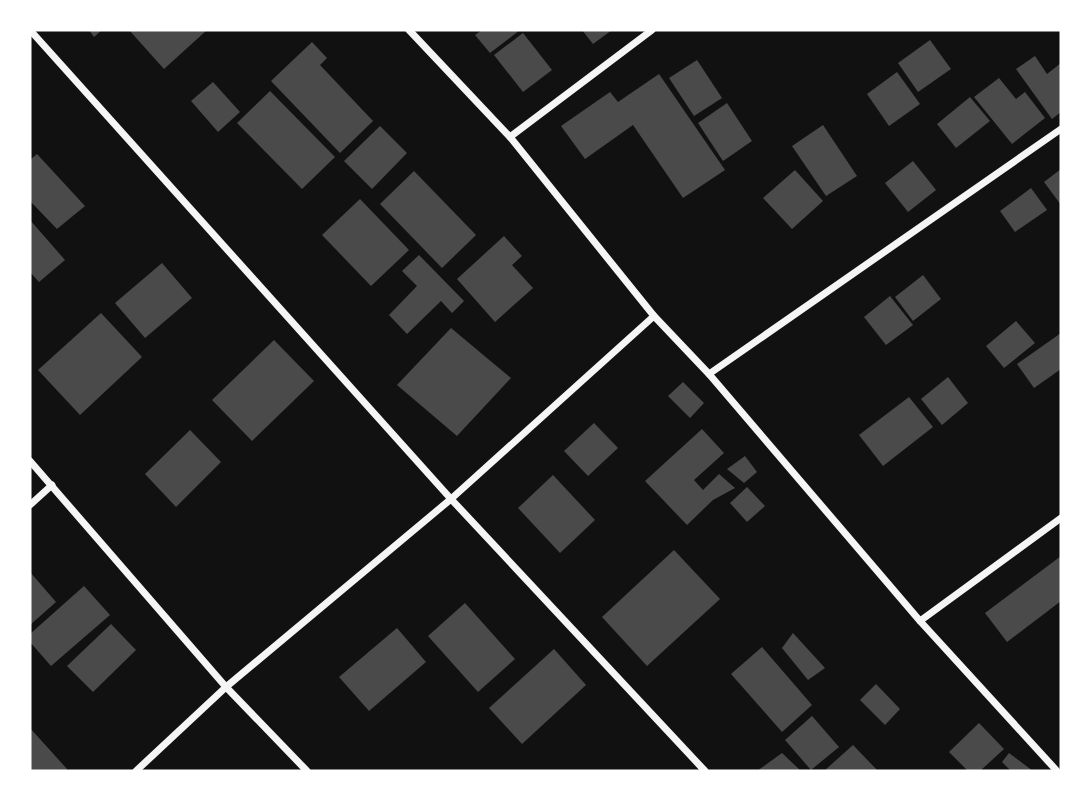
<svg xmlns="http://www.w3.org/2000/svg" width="1091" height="801" font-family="Figtree,sans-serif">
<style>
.building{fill:#4a4a4a}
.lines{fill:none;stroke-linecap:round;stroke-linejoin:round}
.minor{stroke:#f5f5f5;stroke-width:7}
</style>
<rect width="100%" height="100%" fill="#111"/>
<g class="building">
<polygon points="89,30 102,30 94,37"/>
<polygon points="129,30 207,30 164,69"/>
<polygon points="482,30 520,30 490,53 475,35"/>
<polygon points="582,30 612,30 593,44"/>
<polygon points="523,33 552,70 523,92 494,55"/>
<polygon points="930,40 951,69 918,92 898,63"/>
<polygon points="312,42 327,58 320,65 373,121 340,153 271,81"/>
<polygon points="1035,56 1047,74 1061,63 1061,112 1052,119 1016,69"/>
<polygon points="697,60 722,98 694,116 669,78"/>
<polygon points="897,72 920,104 889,126 867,94"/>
<polygon points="659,74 725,170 683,198 633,125 585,159 561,126 610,92 618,102"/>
<polygon points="999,78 1016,99 1025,92 1045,118 1012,144 974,97"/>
<polygon points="213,82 240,112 218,132 191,101"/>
<polygon points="270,91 335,157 302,189 237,123"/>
<polygon points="970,97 990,121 956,148 937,124"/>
<polygon points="727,103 752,141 723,161 698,123"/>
<polygon points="823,125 857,176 826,196 792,146"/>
<polygon points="380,126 407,153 372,189 344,161"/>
<polygon points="37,154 85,206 57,229 30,201 30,160"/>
<polygon points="913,161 936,190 908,212 885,183"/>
<polygon points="1061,169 1061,205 1044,182"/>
<polygon points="795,170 823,201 792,229 763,198"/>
<polygon points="414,171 476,235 442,268 380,204"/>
<polygon points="1031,188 1047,210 1015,232 1000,211"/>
<polygon points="360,199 409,250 371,286 322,235"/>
<polygon points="30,220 65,260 39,282 30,272"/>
<polygon points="504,236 522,256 512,265 533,288 495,322 457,279"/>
<polygon points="419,255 464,301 452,313 441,301 407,334 389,315 417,286 402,271"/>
<polygon points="162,263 192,298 145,338 115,303"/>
<polygon points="923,275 941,299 913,321 895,297"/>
<polygon points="890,296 913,325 886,345 864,317"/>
<polygon points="101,313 142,357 80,415 38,370"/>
<polygon points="1016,321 1035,343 1004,368 986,346"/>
<polygon points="451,328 511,378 457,436 397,385"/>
<polygon points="1061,333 1061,369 1034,388 1017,364"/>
<polygon points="274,340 314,381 252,441 212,400"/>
<polygon points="948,377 968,403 942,425 921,399"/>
<polygon points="683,382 704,403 690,418 668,396"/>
<polygon points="909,397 933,427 883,466 859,435"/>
<polygon points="594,423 618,448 588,476 564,451"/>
<polygon points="702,429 724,453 694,480 703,490 719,474 735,488 713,500 687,525 645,481"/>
<polygon points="190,430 221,462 176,507 145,474"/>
<polygon points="745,456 757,472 744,483 727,469"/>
<polygon points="553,475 595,520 560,553 518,508"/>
<polygon points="747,487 765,506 747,522 730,503"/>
<polygon points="674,550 720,599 647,666 602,617"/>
<polygon points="1061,556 1061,601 1007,642 985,613"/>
<polygon points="30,572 56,602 30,625"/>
<polygon points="84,586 110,615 51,666 30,642 30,634"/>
<polygon points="465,603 515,659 478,692 428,636"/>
<polygon points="111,624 136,650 93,692 67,666"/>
<polygon points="397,628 426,662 369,711 339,677"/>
<polygon points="793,633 825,668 808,680 782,648"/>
<polygon points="762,647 812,705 782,732 731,674"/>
<polygon points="554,649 586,685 522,744 489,708"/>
<polygon points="876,684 900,709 885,725 860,700"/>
<polygon points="812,716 839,747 811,770 785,740"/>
<polygon points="979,723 1004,749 980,771 968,771 949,752"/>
<polygon points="30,728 67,769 65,771 30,771"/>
<polygon points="853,745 878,771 824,771"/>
<polygon points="782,753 801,771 757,771"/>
<polygon points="1009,753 1033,771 1011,771 1002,762"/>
</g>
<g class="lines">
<g class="minor">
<polyline points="30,30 451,499 705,771"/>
<polyline points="409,30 510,137 654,316 709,374 920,621 1057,771"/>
<polyline points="510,137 652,30"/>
<polyline points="709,374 1061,129"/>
<polyline points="30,461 226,687 307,771"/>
<polyline points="30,505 52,485"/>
<polyline points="920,621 1061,518"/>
<polyline points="136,771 226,687 451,499 654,316"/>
</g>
</g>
<rect width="1091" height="801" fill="none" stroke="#ffffff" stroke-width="63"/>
</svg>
